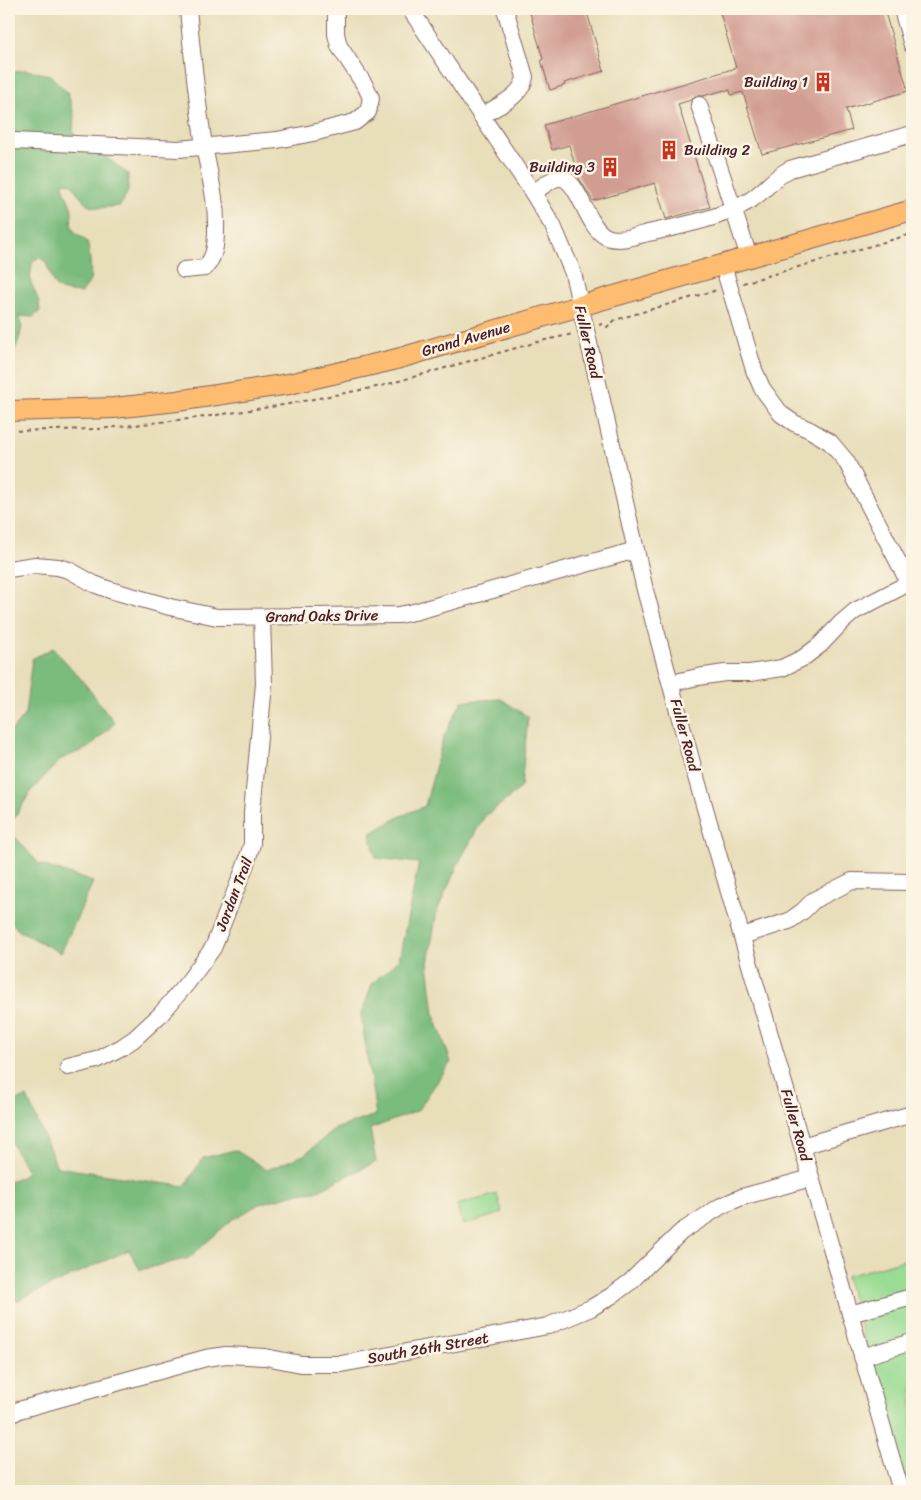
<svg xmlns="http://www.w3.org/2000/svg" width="921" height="1500" font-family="Sriracha,sans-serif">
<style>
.green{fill:#99dc93;stroke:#727e5f}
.forest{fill:#7abc7d;stroke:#626e54}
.building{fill:#d19c91}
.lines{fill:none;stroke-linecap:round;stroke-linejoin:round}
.minor-casing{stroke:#81625d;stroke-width:18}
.major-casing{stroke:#81625d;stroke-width:22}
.path{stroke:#81625d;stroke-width:2;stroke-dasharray:4 4;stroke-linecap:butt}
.minor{stroke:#fff;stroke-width:16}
.major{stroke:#fdbc70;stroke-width:20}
.labels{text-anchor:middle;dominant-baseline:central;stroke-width:5;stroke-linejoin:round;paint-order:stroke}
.poi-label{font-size:15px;fill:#4a1f2b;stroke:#fcf5e5;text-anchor:end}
.street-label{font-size:15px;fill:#4a1f2b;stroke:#fcf5e5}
</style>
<rect width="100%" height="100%" fill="#fcf5e5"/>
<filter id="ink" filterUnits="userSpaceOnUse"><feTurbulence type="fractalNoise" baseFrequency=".02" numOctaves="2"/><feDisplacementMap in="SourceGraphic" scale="10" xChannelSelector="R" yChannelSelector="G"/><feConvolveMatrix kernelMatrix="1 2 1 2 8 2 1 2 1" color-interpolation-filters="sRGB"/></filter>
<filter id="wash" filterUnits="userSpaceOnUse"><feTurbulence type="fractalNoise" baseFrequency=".0096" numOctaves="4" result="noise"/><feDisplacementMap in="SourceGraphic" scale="20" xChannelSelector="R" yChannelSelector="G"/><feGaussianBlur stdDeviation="1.12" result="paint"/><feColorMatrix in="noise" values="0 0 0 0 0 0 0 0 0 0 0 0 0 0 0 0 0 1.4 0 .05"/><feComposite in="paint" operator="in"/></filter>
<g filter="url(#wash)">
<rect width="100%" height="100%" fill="#e8deba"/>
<g class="green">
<polygon points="497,1194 502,1213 463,1225 457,1205"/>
<polygon points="912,1258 912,1491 908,1491 846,1276"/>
</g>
<g class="forest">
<path d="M26 70 50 75 68 93 74 115 73 132 79 145 102 154 128 174V191L120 206C86 209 90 211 71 183L63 182C63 192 70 200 72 211 72 218 70 222 73 229 76 236 83 236 87 242 89 247 92 275 90 280 88 285 84 289 81 293 52 291 55 288 46 262L39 257 32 263 30 280 39 302 40 311 33 317 19 316C19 317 21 322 22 324 22 332 15 354 9 359V77L17 71Z"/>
<polygon points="53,648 81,679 115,723 88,748 61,759 31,791 9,827 9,734 25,714 32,659"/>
<polygon points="501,699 528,717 521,787 510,797 484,817 459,862 437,911 428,963 434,1014 451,1062 417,1111 370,1129 376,1162 316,1191 298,1193 259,1204 229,1222 189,1258 140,1270 129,1250 9,1304 9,1181 22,1177 27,1171 9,1138 9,1103 27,1097 57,1167 159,1183 185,1186 203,1158 235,1150 267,1170 304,1155 335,1129 376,1115 361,1015 372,984 399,959 419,863 376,858 370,834 401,816 425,806 443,739 462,701"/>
<polygon points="9,830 39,864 93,882 61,953 18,930 9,919"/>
</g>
<g id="blocks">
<g class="building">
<polygon points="529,9 586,9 604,71 564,83 565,85 550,90 541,60 543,59"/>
<polygon points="719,9 884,9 908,91 846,109 852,130 762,154 743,92 731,95 730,90 726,91 725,90 703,96 695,96 691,100 678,104 710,207 666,219 655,183 593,201 579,178 569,145 552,150 544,125 736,68"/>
</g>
</g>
</g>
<g filter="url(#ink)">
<use href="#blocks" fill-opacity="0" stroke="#81625d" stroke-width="1"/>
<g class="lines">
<defs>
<g id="minor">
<polyline points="410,9 533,193 553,226 573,273 645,590 694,770 901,1491"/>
<polyline points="902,9 912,45"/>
<polyline points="699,105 749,257"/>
<path d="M482 116C498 105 522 97 525 77L505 9"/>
<polyline points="9,142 14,141 178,149 277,140 313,133 355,122 368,112 371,98 366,87 339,46 336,34 336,9"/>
<path d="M533 193C540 189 551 178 559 178 580 176 586 233 610 238 622 241 636 236 648 233 680 226 720 219 749 201 764 192 774 177 790 169L912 134"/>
<path d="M184 270 205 268C215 256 216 245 216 229 217 201 209 173 204 146 197 100 192 55 188 9"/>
<polyline points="9,569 35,565 58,567 69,570 94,584 110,590 170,607 217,617 399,615 414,612 636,550"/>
<polyline points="671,683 698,677 725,673 750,673 782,668 803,658 820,645 842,622 855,611 909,583 846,461 830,442 810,430 794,423 781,414 762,388 754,370 723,265"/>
<polyline points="742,936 789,921 803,911 814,900 852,881 912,882"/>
<polyline points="68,1067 97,1060 122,1047 134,1039 161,1014 188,982 213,948 246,864 252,844 252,812 264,684 262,617"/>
<polyline points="802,1146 912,1114"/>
<polyline points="850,1314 912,1297"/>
<polyline points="862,1357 912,1342"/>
<polyline points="9,1416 19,1410 206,1358 226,1355 265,1357 301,1364 341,1364 548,1326 591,1308 611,1296 630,1282 681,1232 721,1206 742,1197 811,1178"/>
</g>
<polyline id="major" points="9,411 114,408 177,401 289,384 393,360 912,210"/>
</defs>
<use href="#minor" class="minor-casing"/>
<use href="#major" class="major-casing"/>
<g class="path">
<polyline points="743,283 912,234"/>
<polyline points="599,325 602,324 607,327 615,320 717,290"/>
<polyline points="9,431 98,429 197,418 283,405 381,386 541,341 573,334"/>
</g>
<use href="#minor" class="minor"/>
<use href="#major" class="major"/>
</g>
</g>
<defs>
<symbol id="building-bare" viewBox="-9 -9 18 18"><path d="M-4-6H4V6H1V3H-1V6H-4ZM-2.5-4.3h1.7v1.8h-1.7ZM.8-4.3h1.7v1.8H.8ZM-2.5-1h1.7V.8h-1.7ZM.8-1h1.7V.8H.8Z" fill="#c8321e" stroke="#fcf5e5" stroke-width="2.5" paint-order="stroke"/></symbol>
</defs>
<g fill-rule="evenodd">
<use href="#building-bare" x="809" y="68" width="28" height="28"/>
<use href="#building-bare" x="655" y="136" width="28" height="28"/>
<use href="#building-bare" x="596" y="153" width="28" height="28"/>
</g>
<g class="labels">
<g class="poi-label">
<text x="808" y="82">Building 1</text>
<text x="684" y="150" text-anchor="start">Building 2</text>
<text x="595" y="167">Building 3</text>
</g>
<g class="street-label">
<text transform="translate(466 339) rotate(-16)">Grand Avenue</text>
<text transform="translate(588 342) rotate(77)">Fuller Road</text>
<text transform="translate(322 616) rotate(-1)">Grand Oaks Drive</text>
<text transform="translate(685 735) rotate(75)">Fuller Road</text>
<text transform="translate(234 894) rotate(-69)">Jordan Trail</text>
<text transform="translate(796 1125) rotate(74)">Fuller Road</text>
<text transform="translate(428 1348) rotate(-10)">South 26th Street</text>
</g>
</g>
<rect width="921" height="1500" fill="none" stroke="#fcf5e5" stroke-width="30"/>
</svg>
